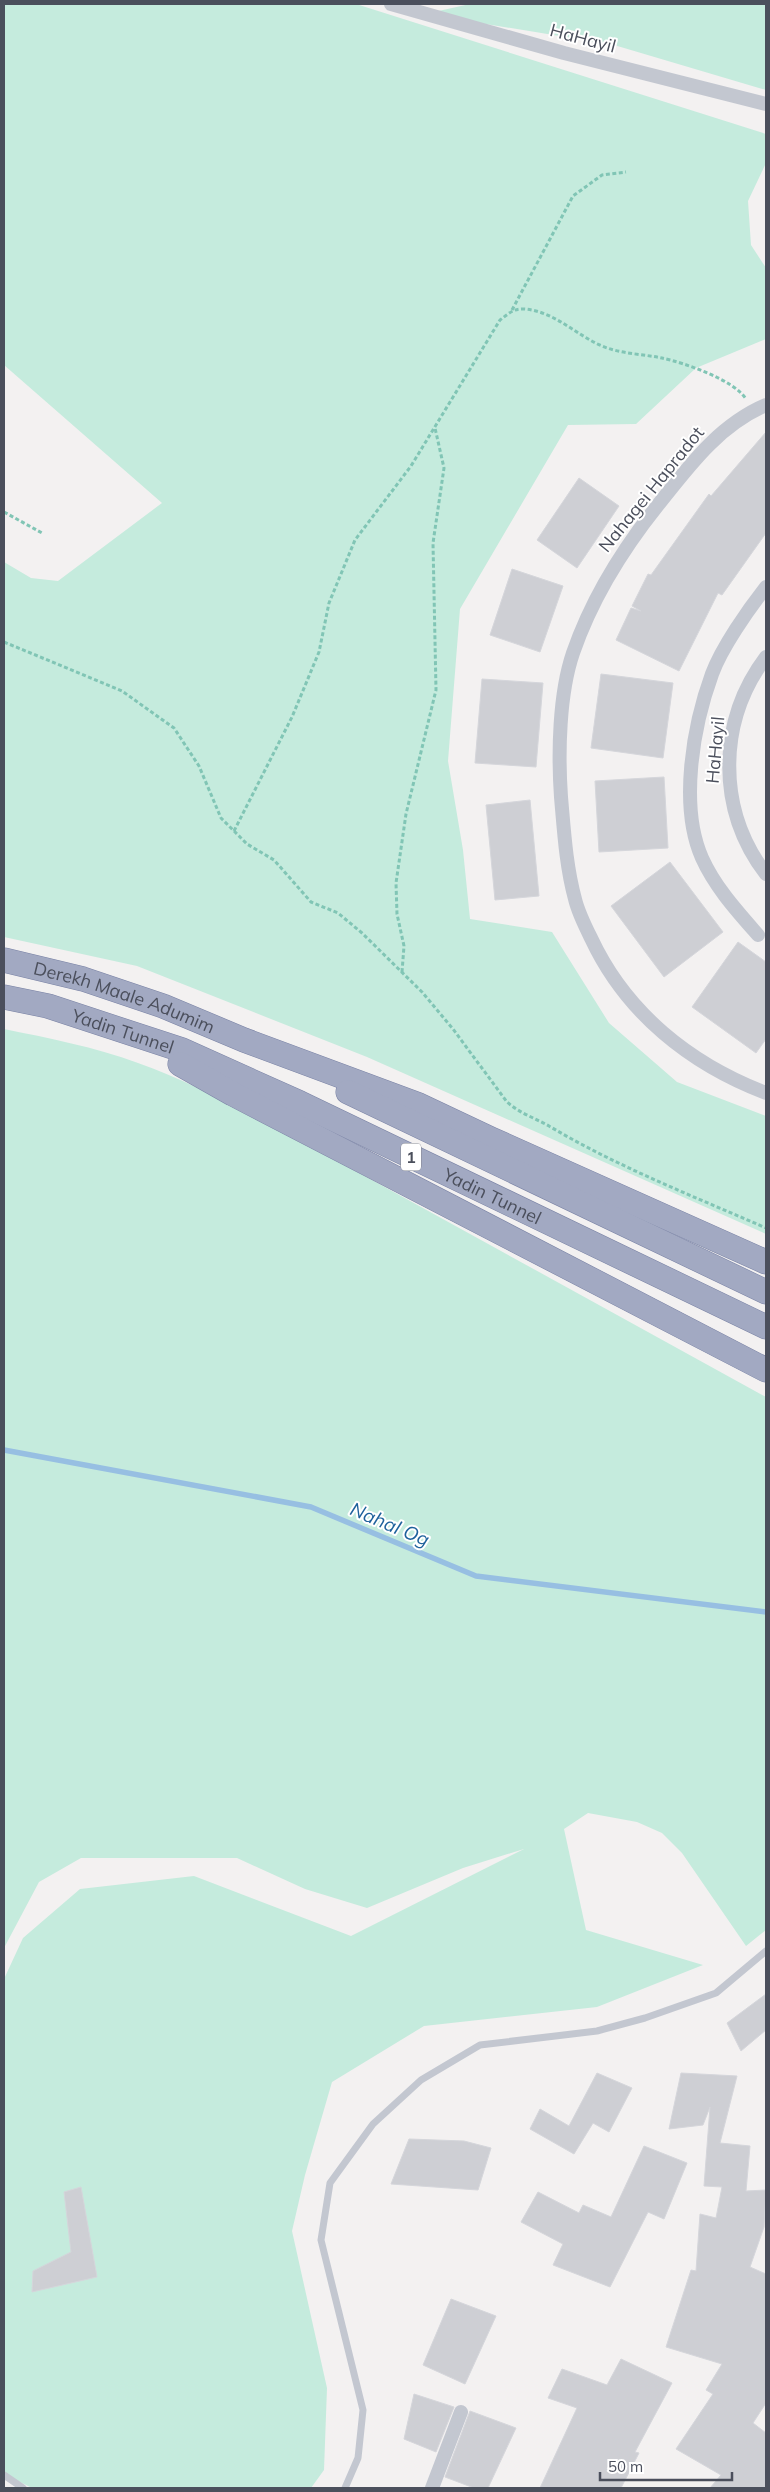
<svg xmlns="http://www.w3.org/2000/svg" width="770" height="2492" font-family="Mulish,sans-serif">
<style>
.green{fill:#c5ebdd}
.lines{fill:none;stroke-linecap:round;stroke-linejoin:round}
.stream{stroke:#97bfe2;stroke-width:5.5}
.building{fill:#cecfd4;stroke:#d5d6db}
.trunk-casing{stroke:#7a83a5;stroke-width:25}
.path{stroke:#81c5b5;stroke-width:3;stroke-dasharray:4 2.5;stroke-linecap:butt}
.service{stroke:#c3c7d0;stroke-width:7}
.minor{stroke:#c3c7d0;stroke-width:14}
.trunk{stroke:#a2a9c2;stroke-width:24}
.labels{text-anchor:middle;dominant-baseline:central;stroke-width:4;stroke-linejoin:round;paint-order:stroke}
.shield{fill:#fff;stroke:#81848d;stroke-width:1}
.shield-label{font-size:16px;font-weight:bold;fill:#4b4f5c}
.street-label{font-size:18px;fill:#4b4f5c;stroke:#fff}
.water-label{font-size:19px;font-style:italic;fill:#1e619c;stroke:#fff}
</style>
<rect width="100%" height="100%" fill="#f3f1f1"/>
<g class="green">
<polygon points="4,4 356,4 766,134 766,163 748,201 751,245 766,268 766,339 696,368 636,424 568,425 460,609 448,761 463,850 470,919 552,932 609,1023 677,1082 766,1116 766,1234 367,1057 137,966 4,937 4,562 31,578 58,581 162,503 4,365"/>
<polygon points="470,4 766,4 766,90 614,45 425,14"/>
<path d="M4 1029C48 1038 95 1047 138 1063 178 1077 216 1097 254 1115L766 1397V1930L746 1946 682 1853 662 1833 637 1822 588 1813 564 1829 586 1930 703 1965 597 2007 424 2026 332 2082 305 2175 292 2231 327 2388 324 2470 311 2488H32L4 2474V1979L23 1938 80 1889 194 1876 351 1936 524 1849 463 1868 367 1908 305 1889 237 1858H81L39 1882 4 1948Z"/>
</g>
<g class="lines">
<polyline class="stream" points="4,1450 311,1507 476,1576 766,1612"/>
</g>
<g class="building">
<polygon points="766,432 766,533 722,595 718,593 679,671 616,640 631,608 641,611 632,606 648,574 651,575 709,494 711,496"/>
<polygon points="579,478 619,506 577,568 537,540"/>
<polygon points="512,569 563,586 540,652 490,635"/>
<polygon points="601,674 673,683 663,758 591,748"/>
<polygon points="482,679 543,683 536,767 475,763"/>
<polygon points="664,777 668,848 599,852 595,781"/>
<polygon points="530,800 539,896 495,900 486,805"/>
<polygon points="670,862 723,932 664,977 611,906"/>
<polygon points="738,942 766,962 766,1039 756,1053 692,1007"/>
<polygon points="766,1994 766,2030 741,2051 727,2023"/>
<polygon points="597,2073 632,2088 609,2132 593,2123 574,2154 530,2129 540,2109 569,2126"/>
<polygon points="681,2073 737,2076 720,2143 750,2146 746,2191 766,2190 764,2227 750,2267 766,2274 766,2403 753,2423 766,2433 766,2488 710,2488 721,2475 676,2449 713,2394 706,2390 722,2364 666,2347 691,2270 696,2271 700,2214 716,2218 722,2187 704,2186 710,2107 703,2125 669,2129"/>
<polygon points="409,2139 464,2141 491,2148 478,2190 391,2184"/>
<polygon points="644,2146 687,2163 664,2219 648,2212 610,2287 553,2265 563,2244 521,2222 538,2192 579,2213 583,2205 611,2217"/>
<polygon points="81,2187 97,2277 32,2292 33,2271 71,2252 64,2192"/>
<polygon points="451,2299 496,2316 465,2384 423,2365"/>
<polygon points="621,2359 672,2383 635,2452 639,2453 621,2488 540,2488 577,2408 548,2398 562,2369 607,2385"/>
<polygon points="414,2394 454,2407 436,2452 404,2439"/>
<polygon points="470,2411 516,2428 488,2488 474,2488 445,2477"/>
</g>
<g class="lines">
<defs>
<g id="trunk">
<path id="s1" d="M4 960 83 979 163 1006 244 1040 419 1105 491 1139 766 1262"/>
<path id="s2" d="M4 997 48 1006 182 1050 300 1103 766 1327"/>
<polyline points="180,1064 233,1094 766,1370"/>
<polyline points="348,1092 766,1292"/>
</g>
</defs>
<use href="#trunk" class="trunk-casing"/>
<g class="path">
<polyline points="512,310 573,196 602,175 626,172"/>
<polyline points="4,512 42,533"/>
<path d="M4 642 122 691 174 728 199 766 221 818 247 844 274 860 311 902 338 913 362 933 422 992 453 1029 507 1102C519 1113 535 1118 549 1126 618 1167 693 1196 766 1228"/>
<path d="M234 831 292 717 319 652 329 603 355 540 411 466 500 320C508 314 514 308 524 309 554 311 576 335 602 346 621 354 643 354 662 358 685 363 734 380 746 399"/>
<polyline points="402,972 404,946 397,914 396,883 406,814 436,690 433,543 444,468 435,428"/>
</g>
<g class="service">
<polyline points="4,2475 23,2488"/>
<polyline points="345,2488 358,2458 363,2410 321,2240 330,2183 373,2124 421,2080 480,2045 597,2031 645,2018 716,1993 766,1951"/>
</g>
<g class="minor">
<polyline points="391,4 564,53 766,104"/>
<path d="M766 405C719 425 689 466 658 505 622 550 592 598 573 653 559 694 558 754 561 797 564 831 566 866 575 899 578 912 585 926 591 938 626 1013 690 1064 766 1093"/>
<path d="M766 657C717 722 717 810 766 874"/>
<path d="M758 935C737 911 715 887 702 858 679 806 693 726 712 674 722 647 748 610 766 587"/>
<polyline points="432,2488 461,2412"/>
</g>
<use href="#trunk" class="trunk"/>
</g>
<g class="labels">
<rect class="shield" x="401" y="1143.5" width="20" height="27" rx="4"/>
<g class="shield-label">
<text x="411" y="1157">1</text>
</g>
<g class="street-label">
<text transform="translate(583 38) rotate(15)">HaHayil</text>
<text transform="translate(651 489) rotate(-51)">Nahagei Hapradot</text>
<text transform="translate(715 750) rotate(-85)">HaHayil</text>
<text stroke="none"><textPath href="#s1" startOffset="126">Derekh Maale Adumim</textPath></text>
<text stroke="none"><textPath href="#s2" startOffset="124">Yadin Tunnel</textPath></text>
<text stroke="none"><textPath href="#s2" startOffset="529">Yadin Tunnel</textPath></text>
</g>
<g class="water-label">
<text transform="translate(390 1524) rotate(23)">Nahal Og</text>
</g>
</g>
<rect width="770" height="2492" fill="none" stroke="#4b4f5c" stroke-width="10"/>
<path d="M600 2472v8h132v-8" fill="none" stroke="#4b4f5c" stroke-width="2.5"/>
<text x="608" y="2472" font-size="15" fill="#4b4f5c" stroke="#ffffff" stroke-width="4" paint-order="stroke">50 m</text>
</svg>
